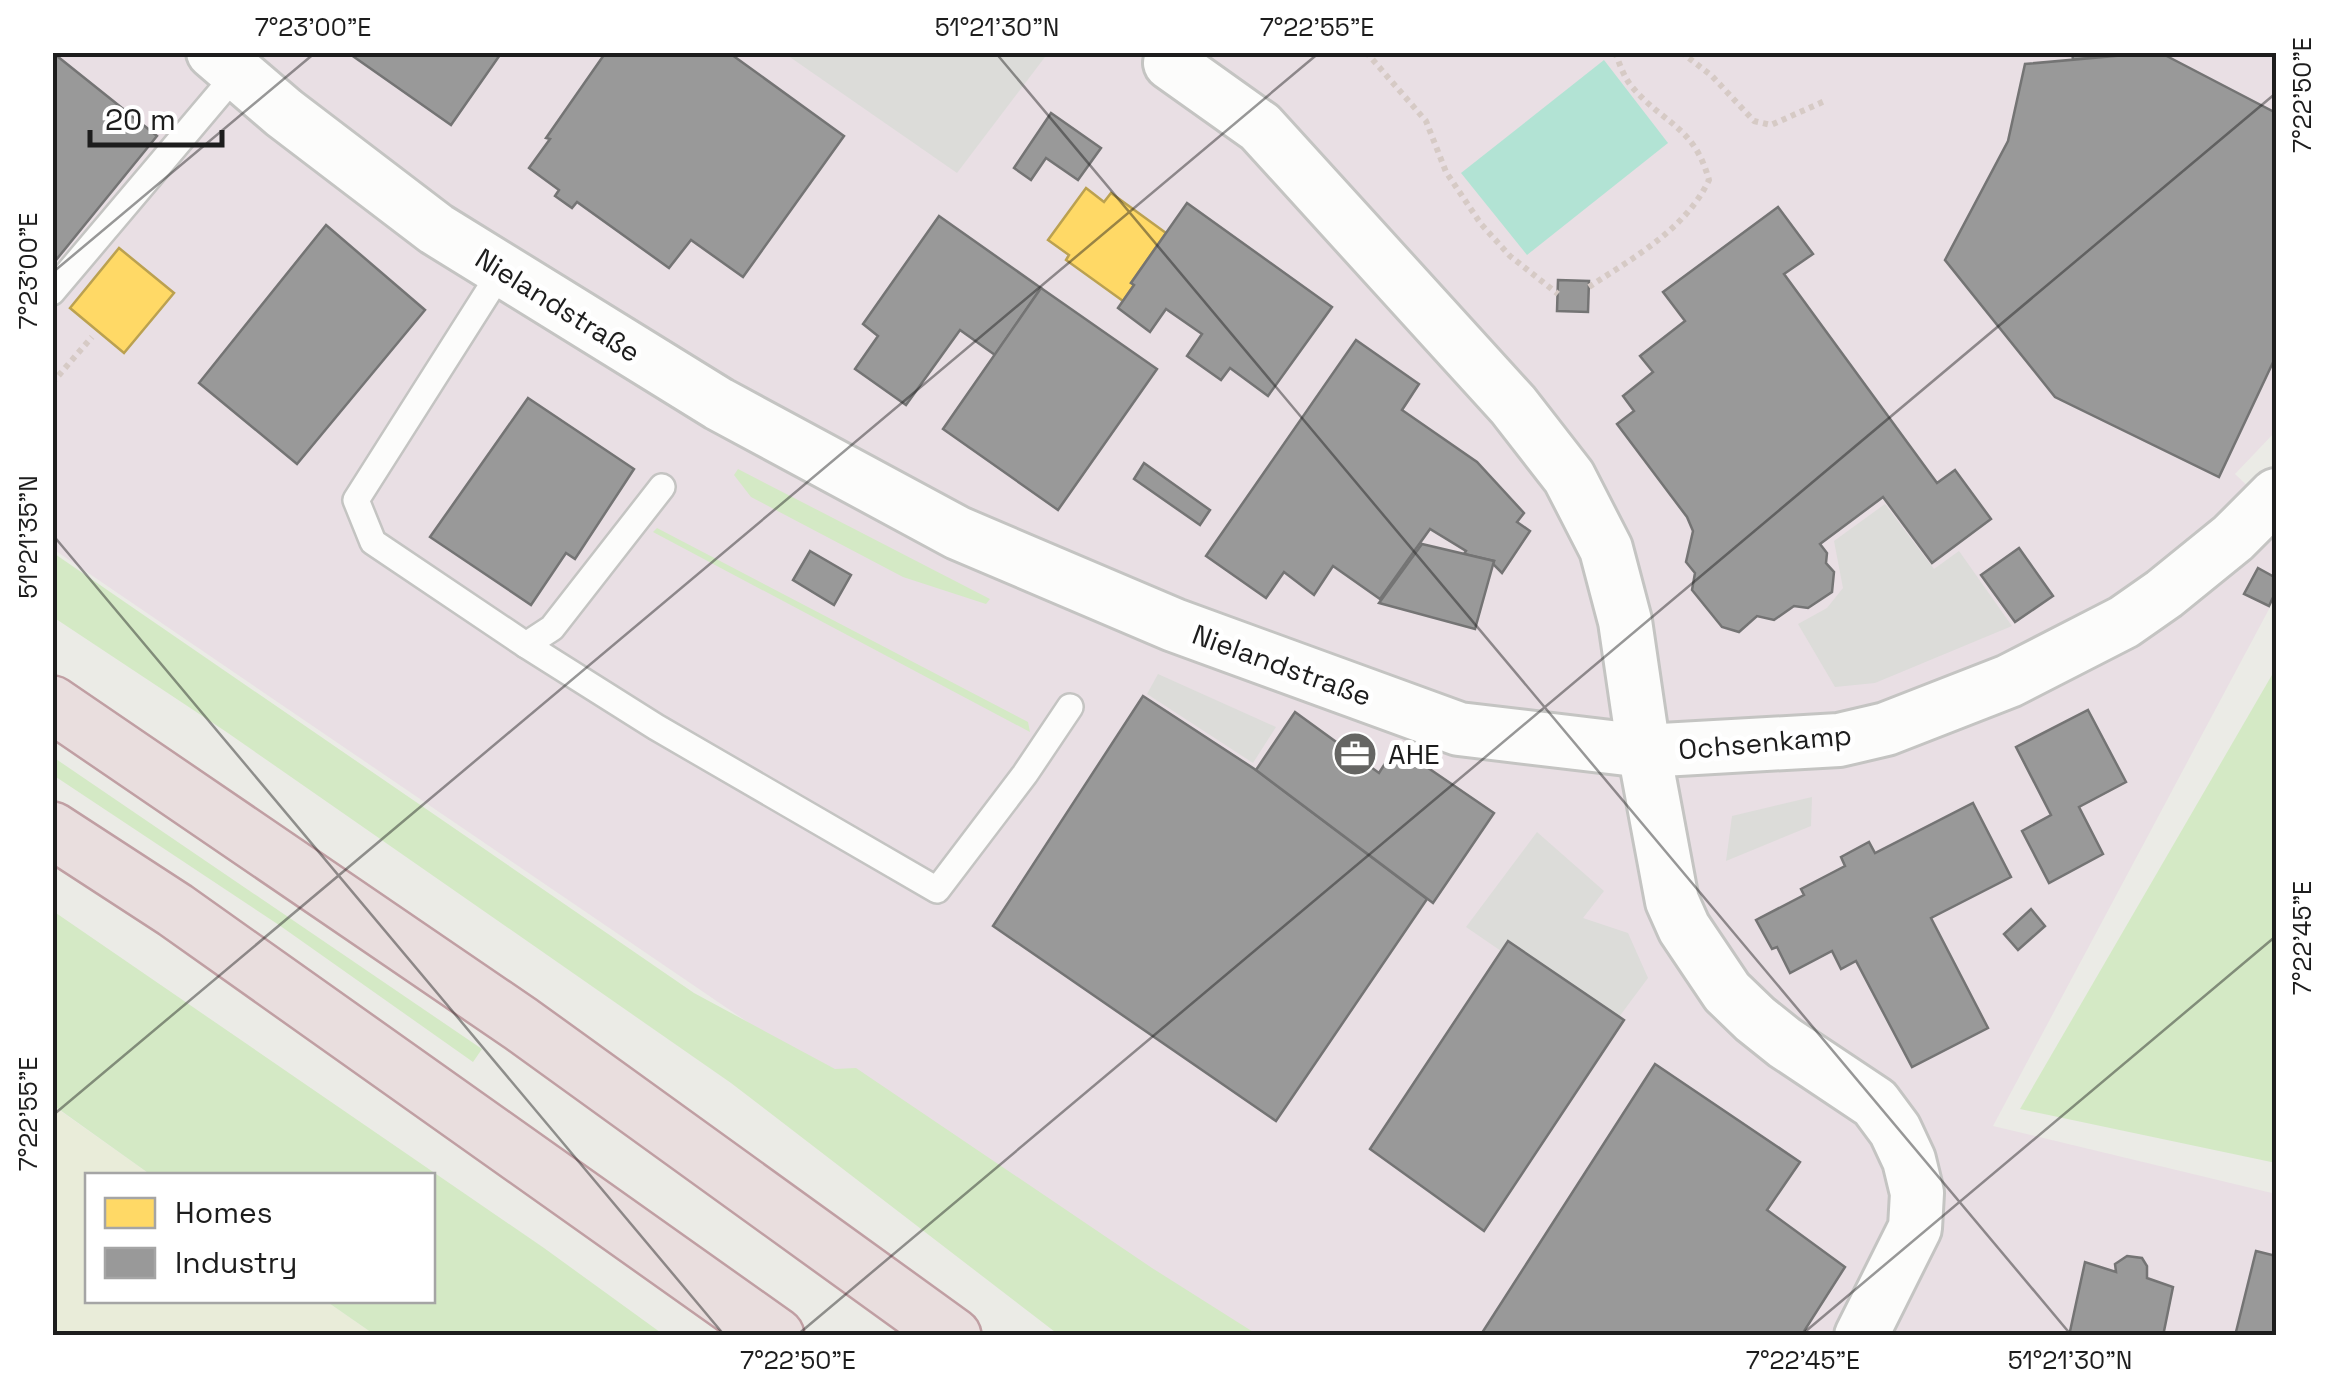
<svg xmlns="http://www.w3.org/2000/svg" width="2329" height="1388" font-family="'Space Grotesk',sans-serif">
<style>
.industrial{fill:#e9dfe4}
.farmland{fill:#e9ecd9}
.grass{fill:#d4e9c5}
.pitch{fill:#b2e3d4}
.parking{fill:#dcdcd9}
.homes{fill:#ffd966;stroke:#bba150;stroke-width:2.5}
.industry{fill:#999;stroke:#747474;stroke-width:2.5}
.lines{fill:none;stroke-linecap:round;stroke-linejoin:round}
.service-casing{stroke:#c4c4c2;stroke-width:30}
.minor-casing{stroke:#c4c4c2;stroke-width:58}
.motorway-casing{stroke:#c09fa3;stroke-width:60}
.path{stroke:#d6cac5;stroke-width:6;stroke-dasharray:5 5;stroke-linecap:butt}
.service{stroke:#fcfcfb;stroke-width:25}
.minor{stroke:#fcfcfb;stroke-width:52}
.motorway{stroke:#e9dede;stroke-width:55}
.ticks{fill:none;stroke:#1d1d1d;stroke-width:2.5;stroke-opacity:0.45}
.labels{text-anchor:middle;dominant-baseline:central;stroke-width:10;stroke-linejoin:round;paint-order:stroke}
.street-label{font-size:28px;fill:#1d1d1d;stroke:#fff}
.poi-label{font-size:28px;fill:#1d1d1d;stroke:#fff;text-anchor:start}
.neatline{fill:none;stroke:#1d1d1d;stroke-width:4}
.ticks-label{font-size:25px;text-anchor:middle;fill:#1d1d1d}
</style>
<rect width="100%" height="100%" fill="#ebebe6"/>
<polygon class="industrial" points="53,53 2276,53 2276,431 2235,474 2276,513 2276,596 1993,1126 2276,1194 2276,1335 1207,1335 53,549"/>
<polygon class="farmland" points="52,1105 151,1175 88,1176 88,1300 326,1301 375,1335 53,1335"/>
<g class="grass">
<polygon points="738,469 990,599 986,604 903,577 751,497 734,475"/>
<polygon points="657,528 1028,722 1030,732 653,532"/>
<polygon points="52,552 694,993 835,1069 856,1068 1152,1268 1258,1335 1059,1335 731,1083 225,731 53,617"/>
<polygon points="2276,668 2276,1163 2020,1109"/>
<polygon points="53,757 482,1049 473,1062 279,925 53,775"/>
<polygon points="53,911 544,1248 664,1335 375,1335 326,1301 432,1300 432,1176 151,1175 53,1105"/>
</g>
<polygon class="pitch" points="1604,60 1668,143 1527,255 1461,173"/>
<g class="parking">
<polygon points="784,53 1048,53 957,173"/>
<polygon points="1885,504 1934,569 1959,551 2012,626 1875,683 1835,687 1798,624 1827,608 1843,588 1834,541"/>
<polygon points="1158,674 1276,727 1253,763 1147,694"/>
<polygon points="1812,797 1811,826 1726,861 1732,816"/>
<polygon points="1537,832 1604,891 1583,918 1628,933 1648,978 1619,1017 1508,942 1501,951 1466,927"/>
</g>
<g class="homes">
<polygon points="1086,188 1104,202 1111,193 1166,233 1131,283 1134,285 1123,301 1066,260 1069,255 1048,240"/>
<polygon points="119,248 174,293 124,353 70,308"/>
</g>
<g class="industry">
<polygon points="52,52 157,136 52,265"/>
<polygon points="347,52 502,52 451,125"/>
<polygon points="606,52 728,52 844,136 743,277 691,240 669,268 577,202 572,208 555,196 559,190 529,168 550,139 546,138"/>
<polygon points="2072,52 2148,52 2073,60"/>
<polygon points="2159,52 2276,113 2276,356 2219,477 2055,397 1945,260 2008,141 2025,64"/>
<polygon points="1051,113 1101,148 1078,180 1046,158 1031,180 1014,168"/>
<polygon points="1187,203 1332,307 1268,396 1230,368 1221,380 1187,356 1202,334 1166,309 1150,332 1118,308 1134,285 1131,283"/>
<polygon points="1778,207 1813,254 1784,274 1937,483 1955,470 1991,519 1932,563 1883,497 1820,544 1827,553 1826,563 1834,572 1832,592 1808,608 1794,606 1774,620 1757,616 1739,632 1722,627 1692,590 1695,573 1686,562 1693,531 1687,517 1617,424 1634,411 1623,396 1653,372 1640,356 1685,321 1663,292"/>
<polygon points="939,216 1041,288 995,355 960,330 906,405 855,369 878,336 863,324"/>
<polygon points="326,225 425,310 297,464 199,383"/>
<polygon points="1558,280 1589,281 1588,312 1557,311"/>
<polygon points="1041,288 1157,369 1058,510 943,429"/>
<polygon points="1356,340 1419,384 1402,410 1477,462 1524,513 1517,522 1530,531 1502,573 1493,564 1494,561 1464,554 1466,551 1430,529 1380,599 1333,566 1314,595 1284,572 1266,598 1206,556"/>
<polygon points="528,398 634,469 575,559 566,553 531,605 430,537"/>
<polygon points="1144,463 1210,510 1200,525 1134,479"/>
<polygon points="1422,544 1494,561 1475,629 1379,603"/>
<polygon points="2019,548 2053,596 2015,622 1981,575"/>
<polygon points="810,551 851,575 834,605 793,580"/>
<polygon points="2258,568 2276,578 2276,591 2269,606 2244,594"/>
<polygon points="1143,696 1256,770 1427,899 1276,1121 993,926"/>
<polygon points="2088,710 2126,782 2079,807 2103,854 2049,883 2022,831 2051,815 2016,747"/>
<polygon points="1295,712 1379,773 1396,746 1494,813 1433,903 1256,770"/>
<polygon points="1973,803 2011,877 1931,918 1988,1028 1912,1067 1856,961 1841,969 1832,951 1790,973 1777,947 1772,949 1756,920 1804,895 1801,889 1845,866 1841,857 1869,842 1875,853"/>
<polygon points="2031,909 2045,926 2018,950 2004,934"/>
<polygon points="1508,941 1624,1020 1484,1231 1370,1149"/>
<polygon points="1655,1064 1800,1162 1767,1210 1845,1267 1801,1336 1480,1336"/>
<polygon points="2256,1251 2276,1256 2276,1336 2235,1336"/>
<polygon points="2127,1256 2142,1258 2147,1266 2147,1278 2173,1287 2163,1336 2069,1336 2085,1262 2116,1272 2115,1264"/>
</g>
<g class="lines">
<defs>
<g id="service">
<polyline points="502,270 356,500 373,542 526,645 552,628 662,487"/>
<polyline points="52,292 237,73"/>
<polyline points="526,645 656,727 937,890 1025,774 1070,707"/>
</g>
<g id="minor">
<polyline points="213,52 284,113 436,229 719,404 958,533 1174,625 1459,729 1644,751 1839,740 1886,729 2009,681 2124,622 2164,594 2233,538 2276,495"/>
<polyline points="1170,63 1260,127 1513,405 1569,477 1606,549 1625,621 1644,751 1672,901 1684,928 1727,992 1755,1019 1785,1043 1875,1103 1895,1130 1909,1160 1917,1193 1915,1228 1861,1336"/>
</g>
<g id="motorway">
<polyline points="52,704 521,1024 953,1336"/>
<polyline points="52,830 175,910 776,1336"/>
</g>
</defs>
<use href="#service" class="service-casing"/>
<use href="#minor" class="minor-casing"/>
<use href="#motorway" class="motorway-casing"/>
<g class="path">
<polyline points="1366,52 1426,121 1446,172 1481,224 1510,256 1558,294"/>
<polyline points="1681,52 1712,76 1754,121 1771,125 1827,100"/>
<path d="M1589 287C1634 257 1685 230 1709 180 1694 126 1665 125 1633 88 1624 78 1620 65 1615 52"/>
<polyline points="52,383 92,337"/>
</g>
<use href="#service" class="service"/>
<use href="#minor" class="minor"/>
<use href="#motorway" class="motorway"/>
</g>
<path class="ticks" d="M995 52 2072 1336M52 273 316 52M52 534 725 1336M52 1116 1320 52M796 1336 2276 93M1800 1336 2276 936"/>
<defs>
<symbol id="office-disc" viewBox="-11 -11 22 22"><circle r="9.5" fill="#656563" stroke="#fff"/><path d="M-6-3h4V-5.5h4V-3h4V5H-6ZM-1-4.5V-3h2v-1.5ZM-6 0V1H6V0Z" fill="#fff"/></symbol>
</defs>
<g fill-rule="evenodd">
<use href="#office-disc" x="1330" y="729" width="50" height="50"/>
</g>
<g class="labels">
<g class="street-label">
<text transform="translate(558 305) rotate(32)">Nielandstraße</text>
<text transform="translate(1282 665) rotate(20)">Nielandstraße</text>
<text transform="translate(1765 742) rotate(-5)">Ochsenkamp</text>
</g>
<g class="poi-label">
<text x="1388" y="754">AHE</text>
</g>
</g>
<rect width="2329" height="1388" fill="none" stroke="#ffffff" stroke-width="110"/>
<rect x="85" y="1173" width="350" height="130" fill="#ffffff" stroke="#a5a5a5" stroke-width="2.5"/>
<rect x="105" y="1198" width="50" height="30" fill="#ffd966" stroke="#a5a5a5" stroke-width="2.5"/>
<text x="175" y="1223" font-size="30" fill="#1d1d1d">Homes</text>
<rect x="105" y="1248" width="50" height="30" fill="#999999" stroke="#a5a5a5" stroke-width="2.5"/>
<text x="175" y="1273" font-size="30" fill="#1d1d1d">Industry</text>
<path d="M90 130v15h132v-15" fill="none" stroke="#1d1d1d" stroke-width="5"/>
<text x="105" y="130" font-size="30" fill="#1d1d1d" stroke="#ffffff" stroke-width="8" paint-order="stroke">20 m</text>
<rect x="55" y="55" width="2219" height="1278" class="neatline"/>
<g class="ticks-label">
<text x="313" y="36">7°23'00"E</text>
<text x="997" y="36">51°21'30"N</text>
<text x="1317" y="36">7°22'55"E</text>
<text transform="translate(2302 95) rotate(-90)" y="9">7°22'50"E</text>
<text transform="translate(28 271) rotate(-90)" y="9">7°23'00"E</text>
<text transform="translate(28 537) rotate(-90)" y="9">51°21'35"N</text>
<text transform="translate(2302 938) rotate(-90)" y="9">7°22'45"E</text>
<text transform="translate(28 1114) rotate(-90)" y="9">7°22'55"E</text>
<text x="798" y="1369">7°22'50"E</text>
<text x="1803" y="1369">7°22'45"E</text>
<text x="2070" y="1369">51°21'30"N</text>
</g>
</svg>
